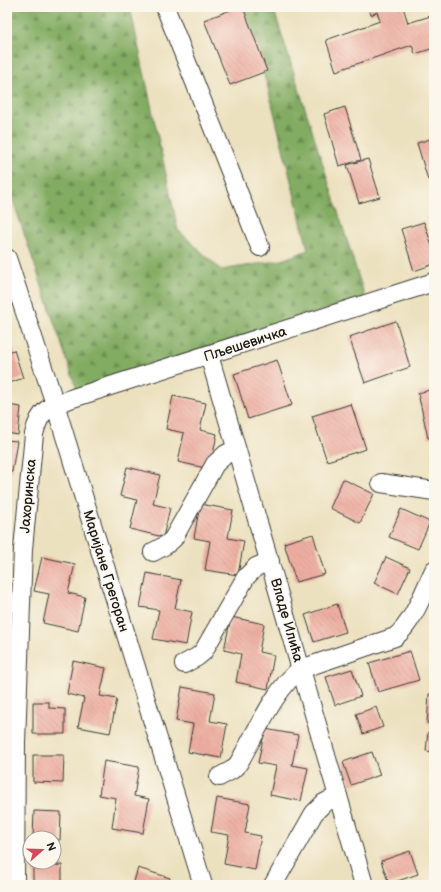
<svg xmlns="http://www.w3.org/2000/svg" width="441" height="892" font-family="'Balsamiq Sans',sans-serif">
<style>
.forest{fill:url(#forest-firs);stroke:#4f643f}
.building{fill:url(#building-back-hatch)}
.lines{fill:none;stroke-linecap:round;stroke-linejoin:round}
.minor-casing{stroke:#3b3a34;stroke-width:20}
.minor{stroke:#fff;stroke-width:18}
.labels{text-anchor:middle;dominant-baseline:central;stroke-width:3;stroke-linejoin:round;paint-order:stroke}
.street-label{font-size:14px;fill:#1c1c1c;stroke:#fbf7ec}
</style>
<defs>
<pattern id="forest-firs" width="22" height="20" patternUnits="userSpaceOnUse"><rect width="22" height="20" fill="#82ac62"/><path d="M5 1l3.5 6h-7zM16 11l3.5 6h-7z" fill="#6a8b50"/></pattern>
<pattern id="building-back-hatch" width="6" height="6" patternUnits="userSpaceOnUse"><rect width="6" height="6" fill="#eeafa2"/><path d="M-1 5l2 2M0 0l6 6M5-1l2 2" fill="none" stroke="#cc968b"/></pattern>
</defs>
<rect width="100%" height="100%" fill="#fbf7ec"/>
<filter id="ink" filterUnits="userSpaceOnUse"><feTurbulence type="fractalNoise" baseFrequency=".025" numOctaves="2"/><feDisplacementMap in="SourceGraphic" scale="8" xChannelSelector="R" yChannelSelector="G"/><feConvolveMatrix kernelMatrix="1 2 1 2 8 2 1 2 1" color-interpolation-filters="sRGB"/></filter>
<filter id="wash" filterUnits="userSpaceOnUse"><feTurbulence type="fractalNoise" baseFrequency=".012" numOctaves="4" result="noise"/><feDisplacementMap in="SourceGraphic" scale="16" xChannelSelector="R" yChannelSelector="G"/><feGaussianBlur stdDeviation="0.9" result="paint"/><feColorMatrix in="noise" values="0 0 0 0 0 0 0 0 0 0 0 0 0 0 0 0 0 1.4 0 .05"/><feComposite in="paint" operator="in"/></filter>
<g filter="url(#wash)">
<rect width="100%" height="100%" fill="#ece1bf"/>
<polygon class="forest" points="7,7 130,7 178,230 221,270 282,260 308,250 268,88 243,7 273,7 365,297 77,390 7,183"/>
<g id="blocks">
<g class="building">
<polygon points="239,7 243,7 267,71 230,85 204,20"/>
<polygon points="368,7 403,7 408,23 434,15 434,48 415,54 412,45 336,71 326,40 380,21 377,12 371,15"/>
<polygon points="345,107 361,160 339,166 324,114"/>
<polygon points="434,138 434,178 428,180 417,143"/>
<polygon points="368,159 380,197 359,203 347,165"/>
<polygon points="424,222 434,252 434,264 414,271 401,229"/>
<polygon points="396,321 410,367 365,383 349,337"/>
<polygon points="14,350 23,378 7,384 7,352"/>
<polygon points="277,360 292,405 248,419 234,374"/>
<polygon points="434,389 434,437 428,438 418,393"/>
<polygon points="173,396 206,403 200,430 217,434 210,469 178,462 184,433 166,429"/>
<polygon points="351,404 366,449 327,461 312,416"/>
<polygon points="7,405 21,407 18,435 7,433"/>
<polygon points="7,440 17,441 12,472 7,471"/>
<polygon points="127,467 160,475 153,504 170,508 163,537 130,529 137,500 120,496"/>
<polygon points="343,479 374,494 360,523 330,508"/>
<polygon points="200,504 233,510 228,538 244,541 238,575 205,570 210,541 194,538"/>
<polygon points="401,509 430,522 418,549 389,537"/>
<polygon points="313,534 325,574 296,582 284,543"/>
<polygon points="42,557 75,564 68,593 85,597 78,631 43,623 49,594 34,591"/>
<polygon points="386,557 410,568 398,594 374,583"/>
<polygon points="147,573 181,580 175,608 192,612 186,645 153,639 159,610 140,607"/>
<polygon points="337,604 346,632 314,642 305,615"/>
<polygon points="231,617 264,624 259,652 274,655 268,689 236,682 241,654 224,650"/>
<polygon points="410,651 419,680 378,692 369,663"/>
<polygon points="73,661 106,668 100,696 117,699 110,733 78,727 84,698 67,694"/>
<polygon points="352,669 361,696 335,705 326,677"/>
<polygon points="182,687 215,693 210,721 227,724 221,758 188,752 193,724 176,721"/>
<polygon points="429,694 434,694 434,724 427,723"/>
<polygon points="33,702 49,702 49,708 65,709 65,734 33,734"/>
<polygon points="376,707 383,727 363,734 356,714"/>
<polygon points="265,729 298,735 292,765 308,768 301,801 270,795 276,766 258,763"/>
<polygon points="428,732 434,733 434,752 426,751"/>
<polygon points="372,752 380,775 351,785 343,762"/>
<polygon points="33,755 64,755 63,783 33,782"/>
<polygon points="104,761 139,767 134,796 149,799 143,833 112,828 116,798 99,795"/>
<polygon points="217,798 250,804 245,833 261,836 255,870 224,864 229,835 211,832"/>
<polygon points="34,811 61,812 60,840 54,840 54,838 33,838"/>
<polygon points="410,851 418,874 389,884 381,861"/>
<polygon points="62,865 62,885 33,885 33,866"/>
<polygon points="138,868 170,878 168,885 133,885"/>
</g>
</g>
</g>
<g filter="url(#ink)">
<use href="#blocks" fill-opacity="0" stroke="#3b3a34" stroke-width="1"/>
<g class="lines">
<defs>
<g id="minor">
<polyline points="165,7 260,247"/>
<polyline points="7,258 55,404 203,885"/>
<polyline points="209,355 364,885"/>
<polyline points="381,483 434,491"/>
<polyline points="153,552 166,545 173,539 215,464 226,454 235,449"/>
<polyline points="184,664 197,657 203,652 246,577 256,567 270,561"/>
<path d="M219 777 232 770 238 764C254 737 276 686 301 669L395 637C413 623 424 591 434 570"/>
<path d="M15 885 16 742 23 549 34 434C40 409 49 406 73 398L434 282"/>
<polyline points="273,885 314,813 324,803 338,796"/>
</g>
</defs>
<use href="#minor" class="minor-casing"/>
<use href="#minor" class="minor"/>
</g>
</g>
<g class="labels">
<g class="street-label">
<text transform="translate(245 344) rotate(-18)">Пљешевичка</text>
<text transform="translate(28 496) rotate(-85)">Јахоринска</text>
<text transform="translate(106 571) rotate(73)">Маријане Грегоран</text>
<text transform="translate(287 620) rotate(74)">Владе Илића</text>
</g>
</g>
<rect width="441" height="892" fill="none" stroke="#fbf7ec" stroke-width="24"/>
<g transform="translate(42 850) rotate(70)"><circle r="19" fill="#fbf7ec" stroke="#a29f99"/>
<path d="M0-3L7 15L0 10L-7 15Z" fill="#d1495b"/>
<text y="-6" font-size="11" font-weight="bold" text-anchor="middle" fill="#1c1c1c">N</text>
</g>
</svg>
